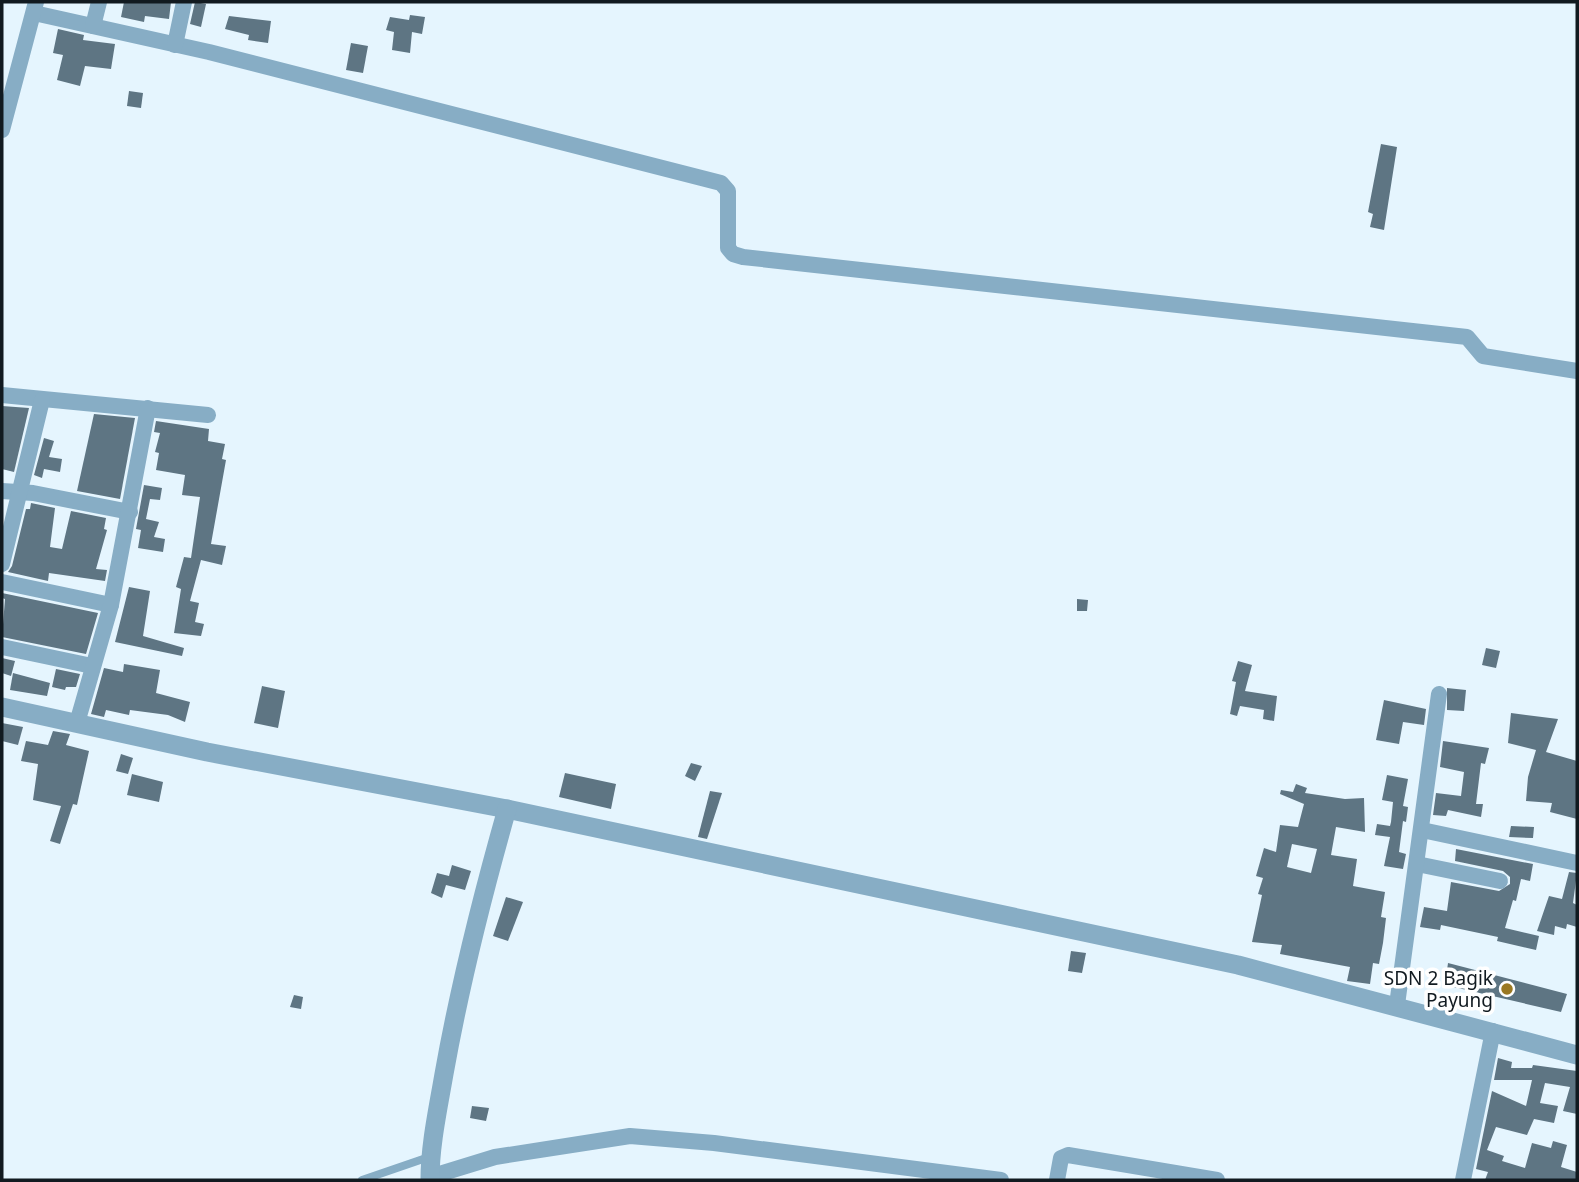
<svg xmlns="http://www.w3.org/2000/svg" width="1579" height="1182" font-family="'Noto Sans',sans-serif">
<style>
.building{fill:#5e7583;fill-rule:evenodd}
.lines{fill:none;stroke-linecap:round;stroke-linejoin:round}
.service{stroke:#87adc5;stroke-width:8}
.minor{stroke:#87adc5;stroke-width:16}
.tertiary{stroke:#87adc5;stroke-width:19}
.poi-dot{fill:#9a7822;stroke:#fff;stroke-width:2.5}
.labels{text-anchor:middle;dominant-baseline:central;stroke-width:7;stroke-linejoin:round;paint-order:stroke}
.poi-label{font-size:19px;fill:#111a20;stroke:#fff;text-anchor:end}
</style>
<rect width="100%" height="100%" fill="#e5f5fe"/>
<g class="building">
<polygon points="124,2 171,2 169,19 145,16 144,22 121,17"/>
<polygon points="195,2 206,4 201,27 190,24"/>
<polygon points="410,15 425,17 422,34 412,32 410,53 392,50 394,32 386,30 390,17 409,20"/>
<polygon points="229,16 271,21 268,43 248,40 249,35 225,29"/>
<polygon points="58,29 84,35 83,40 115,44 111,69 85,66 80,86 57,80 63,55 53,53"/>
<polygon points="351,43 368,46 363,73 346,70"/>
<polygon points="129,91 143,93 141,108 127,106"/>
<polygon points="1381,144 1397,147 1384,230 1370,227 1373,214 1368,212"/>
<polygon points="2,406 29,408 14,472 2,469"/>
<polygon points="94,414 135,418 120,499 77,491"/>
<polygon points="156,421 209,429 208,441 225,444 222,459 226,460 211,544 226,546 222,565 201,560 190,601 199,603 195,622 204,624 201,636 174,633 181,589 176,587 184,557 191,558 200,497 182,495 185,475 156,470 159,453 155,452 160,433 154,432"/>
<polygon points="44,438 54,441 49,457 62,459 60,472 44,469 42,478 34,475"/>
<polygon points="144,485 162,488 160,500 150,499 146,519 159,522 154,537 165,539 163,552 138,548 141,530 136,529"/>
<polygon points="31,503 55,508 50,547 62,549 71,511 106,518 104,529 107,530 96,569 107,570 105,581 49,573 48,581 8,572 12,566 26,509 30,509"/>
<polygon points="129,587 150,591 143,636 184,648 182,656 115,642"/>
<polygon points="2,593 98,613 86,654 2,637 5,599 2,598"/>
<polygon points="1077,599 1088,600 1087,611 1077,611"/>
<polygon points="1486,648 1500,651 1496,668 1482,665"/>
<polygon points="2,658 15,661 11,676 2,673"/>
<polygon points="1238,661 1252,665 1245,691 1277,696 1274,721 1263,719 1264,710 1240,706 1237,716 1230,714 1236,682 1232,681"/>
<polygon points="124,664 160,670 156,693 190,702 185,722 168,715 130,710 129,715 106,710 104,717 91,714 104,668 123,672"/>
<polygon points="56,669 80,674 76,687 66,687 65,690 52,687"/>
<polygon points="13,673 50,683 47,696 10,690"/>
<polygon points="262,686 285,691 278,728 254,723"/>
<polygon points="1447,688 1466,690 1464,711 1447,710"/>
<polygon points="1384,700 1426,709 1424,725 1403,722 1399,744 1376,740"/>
<polygon points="1511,713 1558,719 1546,752 1577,761 1577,819 1550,812 1552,803 1526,801 1528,777 1536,750 1508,743"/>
<polygon points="2,723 23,727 18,745 2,741"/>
<polygon points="53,731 70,734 66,745 89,751 77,805 73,804 60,844 50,841 61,806 33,800 38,764 21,761 26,741 48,745"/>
<polygon points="1443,741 1489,748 1485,764 1481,763 1476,804 1483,804 1481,817 1448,810 1446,816 1433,815 1436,793 1461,796 1464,772 1440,767"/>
<polygon points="121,754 133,758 128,774 116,771"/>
<polygon points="691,763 702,766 695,781 685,776"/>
<polygon points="565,773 616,784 611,809 559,797"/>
<polygon points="132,774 163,782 159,802 127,795"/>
<polygon points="1387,775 1408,779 1403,806 1408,807 1406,822 1403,821 1399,852 1406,854 1403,869 1384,866 1390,837 1375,835 1377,824 1390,826 1391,822 1393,802 1382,800"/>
<path d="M1296 784 1307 788 1305 793 1345 799 1364 798 1365 832 1336 827 1331 855 1357 859 1353 886 1385 892 1381 917 1386 918 1383 943 1379 964 1373 963 1370 984 1347 981 1350 967 1280 954 1282 945 1252 942 1262 895 1258 894 1263 878 1256 876 1264 848 1276 852 1280 825 1298 827 1304 804 1280 794 1281 790 1293 792ZM1292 844 1317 849 1311 873 1287 867Z"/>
<polygon points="710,791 722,793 707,839 698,837"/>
<polygon points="1511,826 1534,827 1533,838 1509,837"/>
<polygon points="1456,849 1533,864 1530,881 1521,879 1516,901 1513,900 1505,928 1539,936 1536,950 1497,941 1498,937 1441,925 1440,930 1420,927 1424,907 1447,911 1451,882 1499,891 1510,884 1510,877 1503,871 1455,861"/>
<polygon points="452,865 471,871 465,890 446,885 442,898 431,893 437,873 449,876"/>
<polygon points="1569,872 1577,873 1573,903 1577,905 1577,927 1567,924 1566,929 1555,926 1554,935 1537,931 1549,896 1562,899"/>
<polygon points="506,897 523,902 508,941 493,936"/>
<polygon points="1071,951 1086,953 1082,973 1068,971"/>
<polygon points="1448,963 1567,994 1561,1012 1445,985"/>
<polygon points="294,995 303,997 301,1009 290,1007"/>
<polygon points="1498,1058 1512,1062 1511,1068 1532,1068 1533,1065 1577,1071 1577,1114 1563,1111 1570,1087 1545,1083 1540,1103 1558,1106 1554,1123 1534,1119 1527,1135 1496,1127 1487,1150 1504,1156 1502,1161 1525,1168 1532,1143 1551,1148 1553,1141 1567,1145 1561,1167 1577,1172 1577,1180 1485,1180 1488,1172 1476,1169 1492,1091 1526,1106 1532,1080 1494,1080"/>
<polygon points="472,1106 489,1108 486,1121 470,1118"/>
</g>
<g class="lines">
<polyline class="service" points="362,1180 429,1157"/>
<g class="minor">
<polyline points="34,13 209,52 721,183 728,191 728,248 733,254 743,257 1467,337 1483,356 1577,371"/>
<polyline points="93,26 99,2"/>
<polyline points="175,45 184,2"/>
<polyline points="2,130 36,2"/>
<polyline points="2,395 208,415"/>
<polyline points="2,491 33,493 130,512"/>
<polyline points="2,564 42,400"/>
<polyline points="2,582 111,605"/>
<polyline points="2,647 92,666"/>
<polyline points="77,723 111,605 148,408"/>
<polyline points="1422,830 1577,863"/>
<polyline points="1417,864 1500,881"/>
<polyline points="1397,1005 1439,694"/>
<polyline points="430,1177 495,1157 630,1136 714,1143 1001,1180"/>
<polyline points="1057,1180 1061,1158 1068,1155 1217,1180"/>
<polyline points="1463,1180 1493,1031"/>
</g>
<g class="tertiary">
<polyline points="2,707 207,752 507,809 1238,965 1577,1055"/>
<path d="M430 1180C430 1145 438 1109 444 1074 460 984 482 897 507 809"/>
</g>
</g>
<circle class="poi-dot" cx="1507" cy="989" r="7"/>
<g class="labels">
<g class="poi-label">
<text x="1493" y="978">SDN 2 Bagik<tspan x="1493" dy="22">Payung</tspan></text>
</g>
</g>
<rect width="1579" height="1182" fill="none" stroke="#111a20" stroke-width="7"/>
</svg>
